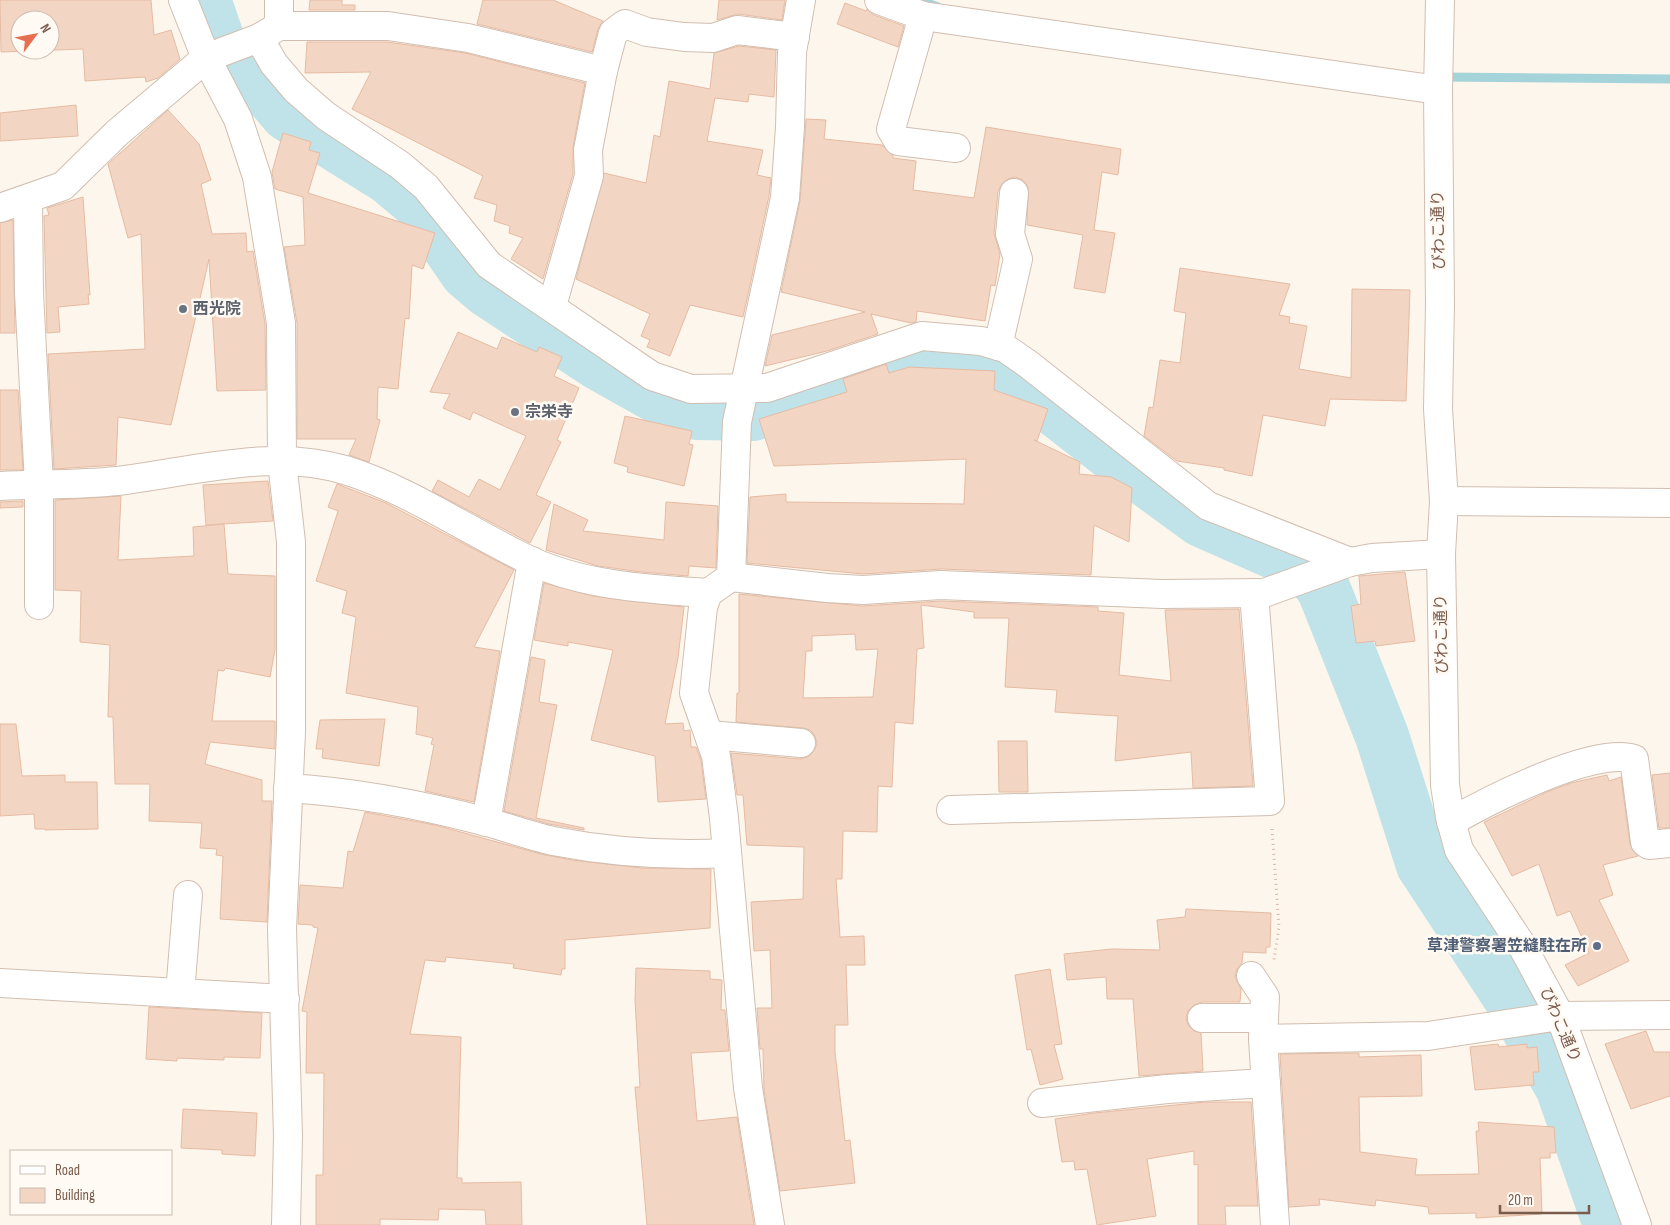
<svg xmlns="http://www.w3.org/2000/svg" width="1670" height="1225" font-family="'Sofia Sans Condensed','Noto Sans JP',sans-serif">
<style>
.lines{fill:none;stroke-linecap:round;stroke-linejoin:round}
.stream{stroke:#a5d3da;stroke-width:9}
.river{stroke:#bfe3e8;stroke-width:54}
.building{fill:#f3d5c3;stroke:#e6bba3;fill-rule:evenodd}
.minor-casing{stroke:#d1beb0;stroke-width:30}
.path{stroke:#d9b8a5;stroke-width:3;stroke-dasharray:1 4;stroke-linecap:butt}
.minor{stroke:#fff;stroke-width:28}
.worship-dot{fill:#6b7280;stroke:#fffaf3;stroke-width:2}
.service-dot{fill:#5c6f8a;stroke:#fffaf3;stroke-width:2}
.labels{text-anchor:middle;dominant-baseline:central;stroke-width:5;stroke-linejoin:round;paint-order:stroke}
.street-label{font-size:16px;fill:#7a5c4d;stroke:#fffaf3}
.worship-label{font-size:16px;font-weight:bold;fill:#5b616d;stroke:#fffaf3;text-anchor:start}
.service-label{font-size:16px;font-weight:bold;fill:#4e5e75;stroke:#fffaf3;text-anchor:end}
</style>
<rect width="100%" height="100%" fill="#fdf6ec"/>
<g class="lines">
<g class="stream">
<polyline points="919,0 938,7"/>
<polyline points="1441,77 1670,79"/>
</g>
<polyline class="river" points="204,0 224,58 254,75 287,114 388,177 418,202 467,273 487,290 598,363 662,399 697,413 753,414 917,356 950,351 966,352 995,366 1025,386 1134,471 1201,520 1308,567 1324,590 1382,736 1423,865 1509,996 1562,1087 1610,1225"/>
</g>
<g class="building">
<path d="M0 0H151L154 35 171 30 180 59 158 78 146 82 145 77 85 81 83 49 1 52ZM20 20H50V50H20Z"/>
<polygon points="310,0 342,0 342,5 355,5 355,10 309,10"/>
<polygon points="483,0 553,0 603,21 598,29 592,52 477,24"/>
<polygon points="719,0 785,0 782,20 738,14 717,20"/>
<polygon points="845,3 866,11 867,9 874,15 904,26 898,47 837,24"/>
<polygon points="307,42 387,42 465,53 585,83 573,147 573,174 543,279 511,259 523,238 509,233 510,226 494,221 497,205 474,198 483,176 352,109 371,72 305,73"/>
<polygon points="739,46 776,50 774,97 749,94 748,102 715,98 707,141 763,150 757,175 771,178 769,196 749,290 743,317 690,305 670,356 647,347 650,340 641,336 650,314 576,279 604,173 646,183 654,135 660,137 669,81 710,89 714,53"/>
<polygon points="76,105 78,136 0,141 0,113"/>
<polygon points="168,110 199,144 211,180 201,184 212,234 246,233 247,252 253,251 265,324 266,390 217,391 209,259 171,425 118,417 116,465 54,469 48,354 145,349 141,234 128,238 108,164"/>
<polygon points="806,119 826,120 824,139 882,145 893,155 893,158 916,161 913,190 974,198 986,127 1121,149 1118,175 1102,172 1094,230 1115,233 1105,293 1074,288 1083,235 1027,225 1028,187 1023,180 1015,177 1008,179 1002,184 998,191 994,233 1000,254 995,286 991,285 985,321 917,311 916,322 911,323 871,314 878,334 827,351 765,366 772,335 865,312 781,292 800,201"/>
<polygon points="283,133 311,142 309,150 320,153 308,193 435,233 423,269 412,265 409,319 405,318 398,389 378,387 377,419 380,420 369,462 349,455 356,439 297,439 297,323 284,247 305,245 303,197 275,189 272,172"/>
<polygon points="83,197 90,295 88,295 89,304 58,307 60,332 47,333 44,216 49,215 47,208"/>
<polygon points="13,220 15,333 0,333 0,223"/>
<polygon points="1180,268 1290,284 1279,315 1290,317 1289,323 1307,326 1299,369 1351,378 1352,289 1410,290 1406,401 1330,399 1325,426 1263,415 1252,476 1224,470 1224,468 1177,461 1144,436 1149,407 1153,408 1160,360 1180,363 1186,313 1174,311"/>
<polygon points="458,332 497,349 502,337 537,352 539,347 562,357 554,376 579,388 557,440 561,442 536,495 551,502 530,543 432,491 438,480 469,497 479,479 500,490 526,436 473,412 470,420 443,408 450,394 430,392"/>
<polygon points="886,364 889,373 909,367 995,371 994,390 1048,409 1037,441 1034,440 1080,462 1079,474 1111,477 1132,488 1129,542 1094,525 1091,575 942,569 863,574 747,563 750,497 786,494 786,502 964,504 966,459 774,466 759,419 847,392 843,379"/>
<polygon points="0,390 18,390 23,470 0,470"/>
<polygon points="625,416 692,431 689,444 693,445 684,486 627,472 628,467 614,463"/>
<polygon points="268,481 273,521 206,525 203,485"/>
<polygon points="337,484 386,503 514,570 474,647 500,651 474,802 425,791 434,745 431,744 433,738 416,734 418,707 346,693 356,617 342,613 347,591 316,581 338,511 328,507"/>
<polygon points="121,496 118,560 194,556 193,527 224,524 228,574 275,576 275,650 270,677 225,668 224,671 218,670 212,721 275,721 275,749 210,742 205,764 262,780 262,801 272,801 267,922 220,919 223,856 216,855 217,849 200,848 202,823 149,821 150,784 115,784 113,717 108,717 110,645 80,642 81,591 55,590 55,500"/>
<polygon points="23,501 23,507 0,508 0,502"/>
<polygon points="666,502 718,506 716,568 689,566 688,576 642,572 598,566 546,550 554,504 588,520 583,531 664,540"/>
<polygon points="1405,572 1415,641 1376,646 1375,641 1356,643 1351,606 1361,604 1359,576"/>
<polygon points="544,583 593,596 684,607 678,658 665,724 683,723 684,731 690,730 691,747 696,747 701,760 706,799 658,802 655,756 591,740 613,650 568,642 568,646 534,640"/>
<path d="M739 594 862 606 941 601 1098 607V611L1124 613 1119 675 1171 681 1165 610 1239 609 1253 786 1193 788 1191 752 1115 761 1118 716 1055 712 1057 690 1005 687 1009 618H974V612L921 605 924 648 917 649 913 724 895 722 892 787 878 786 877 832 843 831 842 879H836L840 937 864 936 865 965H846L848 1025H835V1052L845 1141 850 1140 855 1183 780 1191 764 1091 763 1049H760L757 1008H772L770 950 754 951 751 902 803 899 804 847 747 845 743 795H737L731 753 800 759 808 757 813 752 817 744 815 736 810 730 803 728 736 722 737 693H739ZM855 634 856 650 878 649 873 697 803 698 806 651H812V636Z"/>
<polygon points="531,657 545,660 539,702 557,705 536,818 584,828 584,830 549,824 504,811"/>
<polygon points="385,719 379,766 322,758 323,749 316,749 320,720"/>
<polygon points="0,724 16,724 22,776 65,775 65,782 97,782 98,829 45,830 45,829 35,829 34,814 0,816"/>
<polygon points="998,741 1027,741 1028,792 999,792"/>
<polygon points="1670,773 1670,828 1659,828 1652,775"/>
<polygon points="1607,775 1609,781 1621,777 1630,844 1638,856 1603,865 1613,895 1599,900 1629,961 1578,986 1565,965 1589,953 1570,911 1557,916 1539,864 1512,876 1484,822 1547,792 1571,783"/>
<polygon points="365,812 435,825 541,854 572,860 642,868 711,869 710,928 565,940 565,969 562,969 561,975 513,968 514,964 446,957 445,962 425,960 410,1034 461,1037 457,1178 462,1178 462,1183 521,1182 522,1225 486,1225 485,1210 439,1209 438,1220 380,1219 380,1225 316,1225 316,1175 323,1175 324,1073 306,1073 307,1012 302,1011 318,928 313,927 313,925 298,924 300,885 343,888 348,851 353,852"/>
<polygon points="1186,909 1271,913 1270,947 1266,947 1266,953 1243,952 1242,963 1237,969 1235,977 1241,989 1240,1002 1202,1002 1194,1005 1188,1011 1186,1018 1188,1025 1194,1031 1201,1033 1203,1071 1139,1076 1133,999 1107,999 1106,977 1067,980 1064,954 1112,949 1160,950 1157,920 1185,917"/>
<polygon points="636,968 710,971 710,979 722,980 721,1010 725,1010 729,1051 691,1053 697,1121 737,1117 754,1225 647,1225 635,1087 640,1087 635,1000"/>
<polygon points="1050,969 1062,1044 1054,1045 1063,1079 1040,1085 1031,1049 1027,1050 1015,975"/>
<polygon points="149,1007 262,1013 260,1058 224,1057 224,1060 177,1058 177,1061 146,1059"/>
<polygon points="1646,1031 1654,1052 1670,1052 1670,1096 1631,1109 1605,1044"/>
<polygon points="1498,1044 1499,1047 1527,1044 1527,1048 1537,1047 1539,1072 1533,1072 1534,1085 1475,1090 1470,1047"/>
<polygon points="1359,1053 1359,1057 1421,1055 1422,1096 1359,1097 1360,1152 1417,1159 1415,1175 1479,1174 1476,1131 1479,1131 1478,1122 1554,1127 1556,1153 1550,1153 1550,1158 1540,1158 1542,1214 1476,1218 1476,1213 1429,1214 1428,1207 1376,1200 1375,1206 1319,1199 1320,1205 1289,1207 1280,1054"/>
<polygon points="1206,1102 1251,1102 1258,1206 1225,1206 1226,1225 1198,1225 1198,1164 1194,1165 1194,1151 1147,1159 1156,1216 1097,1225 1087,1169 1075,1170 1074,1161 1062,1162 1055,1119 1094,1113"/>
<polygon points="183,1109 257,1113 255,1156 222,1154 222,1150 181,1148"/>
</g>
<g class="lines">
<defs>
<g id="minor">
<polyline points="183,0 206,58 238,119 257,177 281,323 282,462 291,542 291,732 282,929 288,1136 286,1225"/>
<polyline points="279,0 279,26"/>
<polyline points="879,0 923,16 1438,90"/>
<polyline points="1440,0 1438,90 1440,304 1438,409 1444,501 1441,554 1445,785 1450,817 1459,850 1521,944 1560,1016 1637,1225"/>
<polyline points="923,16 891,129 898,141 956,148"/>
<polyline points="259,38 279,26 388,26 468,38 603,71"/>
<polyline points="28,199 29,293 39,484 39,605"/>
<polyline points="0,208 63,186 117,133 206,58 259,38 274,64 296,90 326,116 400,165 426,187 489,265 652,376 691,389 767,388 922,336 981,341 1005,348 1028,364 1208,506 1350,562"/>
<polyline points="552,306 589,176 588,150 603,71 613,33 625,24 647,32 684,37 713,38 737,30 795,37"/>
<polyline points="998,346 1018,259 1010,234 1014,193"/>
<path d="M0 486C39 484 78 485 117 481 191 472 271 448 345 470 410 490 469 532 531 561 585 586 649 589 708 593"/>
<polyline points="1444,501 1670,503"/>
<polyline points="731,577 827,588 863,590 941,585 1162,594 1264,593 1350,562 1372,558 1441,554"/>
<polyline points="710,735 801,743"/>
<path d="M288 788C355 792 423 805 487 822 509 828 531 836 553 841 610 852 669 856 727 853"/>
<polyline points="951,810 1270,801 1254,593"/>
<polyline points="486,822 532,561"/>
<path d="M1451 822C1487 801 1594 746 1634 759L1645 842 1649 845 1670 843"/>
<polyline points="1251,976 1265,997 1263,1039"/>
<polyline points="0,983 285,999"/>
<polyline points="180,993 188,895"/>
<polyline points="1202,1018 1264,1018"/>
<polyline points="1042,1103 1167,1089 1266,1083"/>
<polyline points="770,1225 748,1088 724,818 716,756 694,693 703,607 708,593 731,577 737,422 785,198 790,127 792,52 801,0"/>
<polyline points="1275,1225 1263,1039 1428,1036 1560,1016 1670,1015"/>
</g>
</defs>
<use href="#minor" class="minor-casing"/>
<polyline class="path" points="1272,829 1279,927 1274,960"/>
<use href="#minor" class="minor"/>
</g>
<g class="worship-dot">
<circle cx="183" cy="309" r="5"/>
<circle cx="515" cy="412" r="5"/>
</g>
<circle class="service-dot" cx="1597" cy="946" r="5"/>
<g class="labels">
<g class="street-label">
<text transform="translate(1439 230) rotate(-91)">びわこ通り</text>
<text transform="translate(1442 634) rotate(-91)">びわこ通り</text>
<text transform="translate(1560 1025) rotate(67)">びわこ通り</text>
</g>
<g class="worship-label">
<text x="193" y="309">西光院</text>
<text x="525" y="412">宗栄寺</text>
</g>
<g class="service-label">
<text x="1587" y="946">草津警察署笠縫駐在所</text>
</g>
</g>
<rect x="10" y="1150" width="162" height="65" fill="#fffaf3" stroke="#cabbb1"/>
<rect x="20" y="1166" width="25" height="8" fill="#ffffff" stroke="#cabbb1"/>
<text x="55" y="1175" font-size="15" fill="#7a5c4d">Road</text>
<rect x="20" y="1188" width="25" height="15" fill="#f3d5c3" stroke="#cabbb1"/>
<text x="55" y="1200" font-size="15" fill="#7a5c4d">Building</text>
<g transform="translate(35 35) rotate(58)"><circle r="24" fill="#fffaf3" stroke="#cabbb1"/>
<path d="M0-4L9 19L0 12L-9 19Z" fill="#e76f51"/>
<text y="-8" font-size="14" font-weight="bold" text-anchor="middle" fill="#7a5c4d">N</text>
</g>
<path d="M1500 1205v8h89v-8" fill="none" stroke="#7a5c4d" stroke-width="2.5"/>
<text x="1508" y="1205" font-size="15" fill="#7a5c4d" stroke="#fffaf3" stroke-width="4" paint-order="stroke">20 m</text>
</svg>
